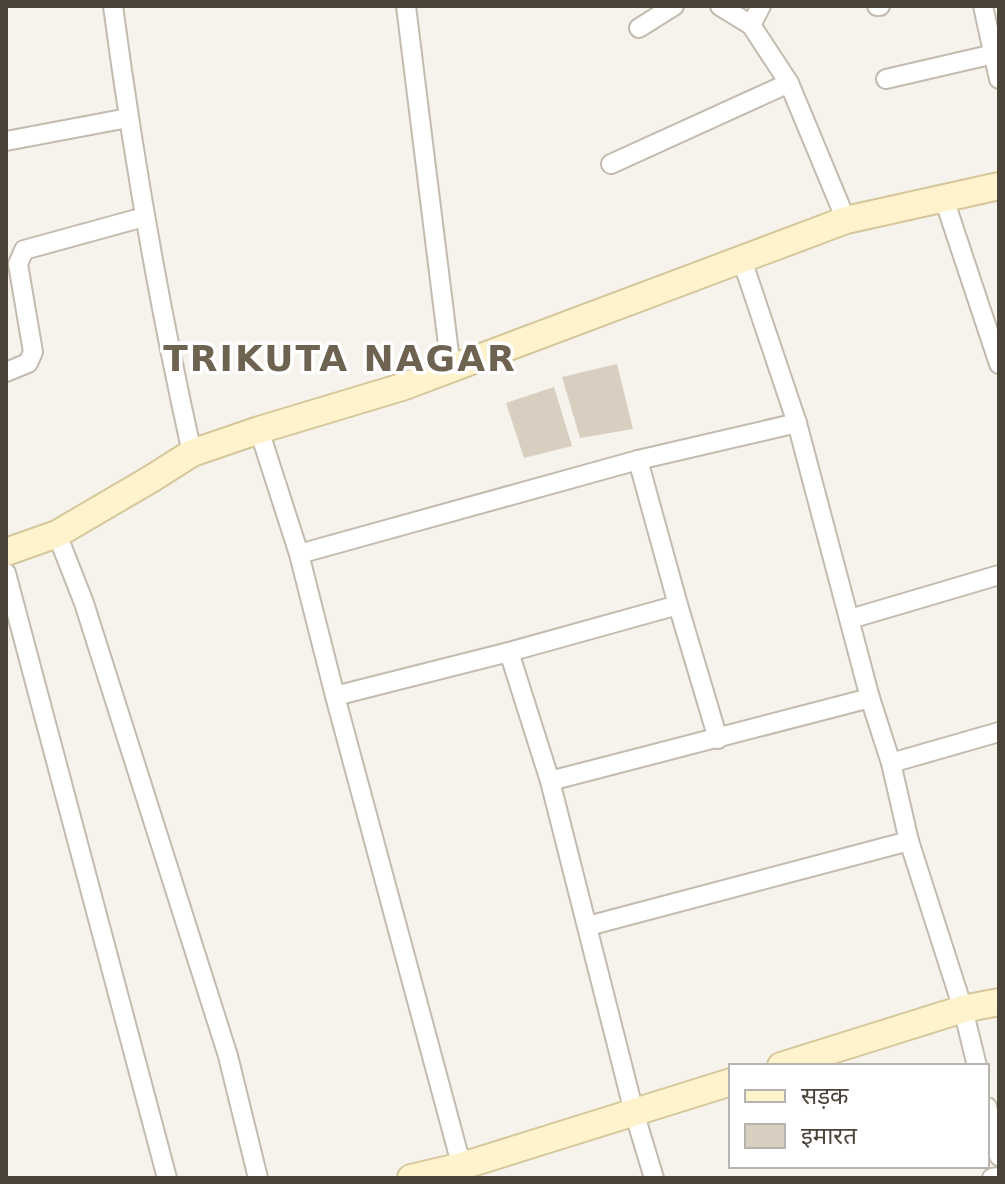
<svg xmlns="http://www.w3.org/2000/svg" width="1005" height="1184" font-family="'DejaVu Sans','Noto Sans Devanagari',sans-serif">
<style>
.building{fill:#d8cfc1}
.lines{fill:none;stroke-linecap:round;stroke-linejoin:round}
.street-casing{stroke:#c2bbae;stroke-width:22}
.secondary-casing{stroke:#d6c79b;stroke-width:30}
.street{stroke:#fff;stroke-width:18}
.secondary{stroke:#fff3cd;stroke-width:26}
.labels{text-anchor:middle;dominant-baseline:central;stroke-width:7;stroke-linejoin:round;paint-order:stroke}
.district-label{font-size:36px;font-weight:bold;letter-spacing:2px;fill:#6e6250;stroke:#fff}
</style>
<rect width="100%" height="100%" fill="#f6f3ec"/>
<g class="building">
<polygon points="617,364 633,429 580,438 562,377"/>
<polygon points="554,387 572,446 524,458 506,403"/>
</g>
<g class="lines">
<defs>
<g id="street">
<path d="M113 6C133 156 159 305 192 453"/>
<polyline points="406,6 451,369"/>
<polyline points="720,6 751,25 789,83 846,220"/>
<polyline points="877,6 880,6"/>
<polyline points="983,6 999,79"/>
<polyline points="751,25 761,6"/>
<polyline points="639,28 674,6"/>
<polyline points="886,79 994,54"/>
<polyline points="6,141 128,118"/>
<polyline points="611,164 789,83"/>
<polyline points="944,199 999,364"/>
<polyline points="742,260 797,423 870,698 891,763 909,841 963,1009 977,1066"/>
<polyline points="6,372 28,363 33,352 18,264 24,250 144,217"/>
<polyline points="259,430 299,554 335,696 464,1175"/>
<polyline points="638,460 678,605 718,739"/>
<polyline points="57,534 84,603 228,1056 258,1178"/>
<polyline points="299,554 638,460 797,423"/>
<polyline points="6,573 167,1178"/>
<polyline points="850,619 999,575"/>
<polyline points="509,652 550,781 634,1112 654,1178"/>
<polyline points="335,696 509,652 678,605"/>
<polyline points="891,763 999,732"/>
<polyline points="550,781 870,698"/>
<polyline points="588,926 909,841"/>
<polyline points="987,1107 999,1156"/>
<polyline points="992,1178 999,1177"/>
</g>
<g id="secondary">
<polyline points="6,552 57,534 151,479 192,453 259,430 402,387 846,220 999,186"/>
<polyline points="781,1066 963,1009 999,1002"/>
<polyline points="411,1178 462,1166 731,1082"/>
</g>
</defs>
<use href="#street" class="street-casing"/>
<use href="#secondary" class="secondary-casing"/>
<use href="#street" class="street"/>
<use href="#secondary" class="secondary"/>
</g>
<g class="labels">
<g class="district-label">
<text x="340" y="358">TRIKUTA NAGAR</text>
</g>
</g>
<rect width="1005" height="1184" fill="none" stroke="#4b4439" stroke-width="16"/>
<rect x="729" y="1064" width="260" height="104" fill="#ffffff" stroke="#b7b4b0" stroke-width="2"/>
<rect x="745" y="1090" width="40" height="12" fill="#fff3cd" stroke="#b7b4b0" stroke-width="2"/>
<text x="801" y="1104" font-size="24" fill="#4b4439">सड़क</text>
<rect x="745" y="1124" width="40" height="24" fill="#d8cfc1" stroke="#b7b4b0" stroke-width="2"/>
<text x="801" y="1144" font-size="24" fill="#4b4439">इमारत</text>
</svg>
